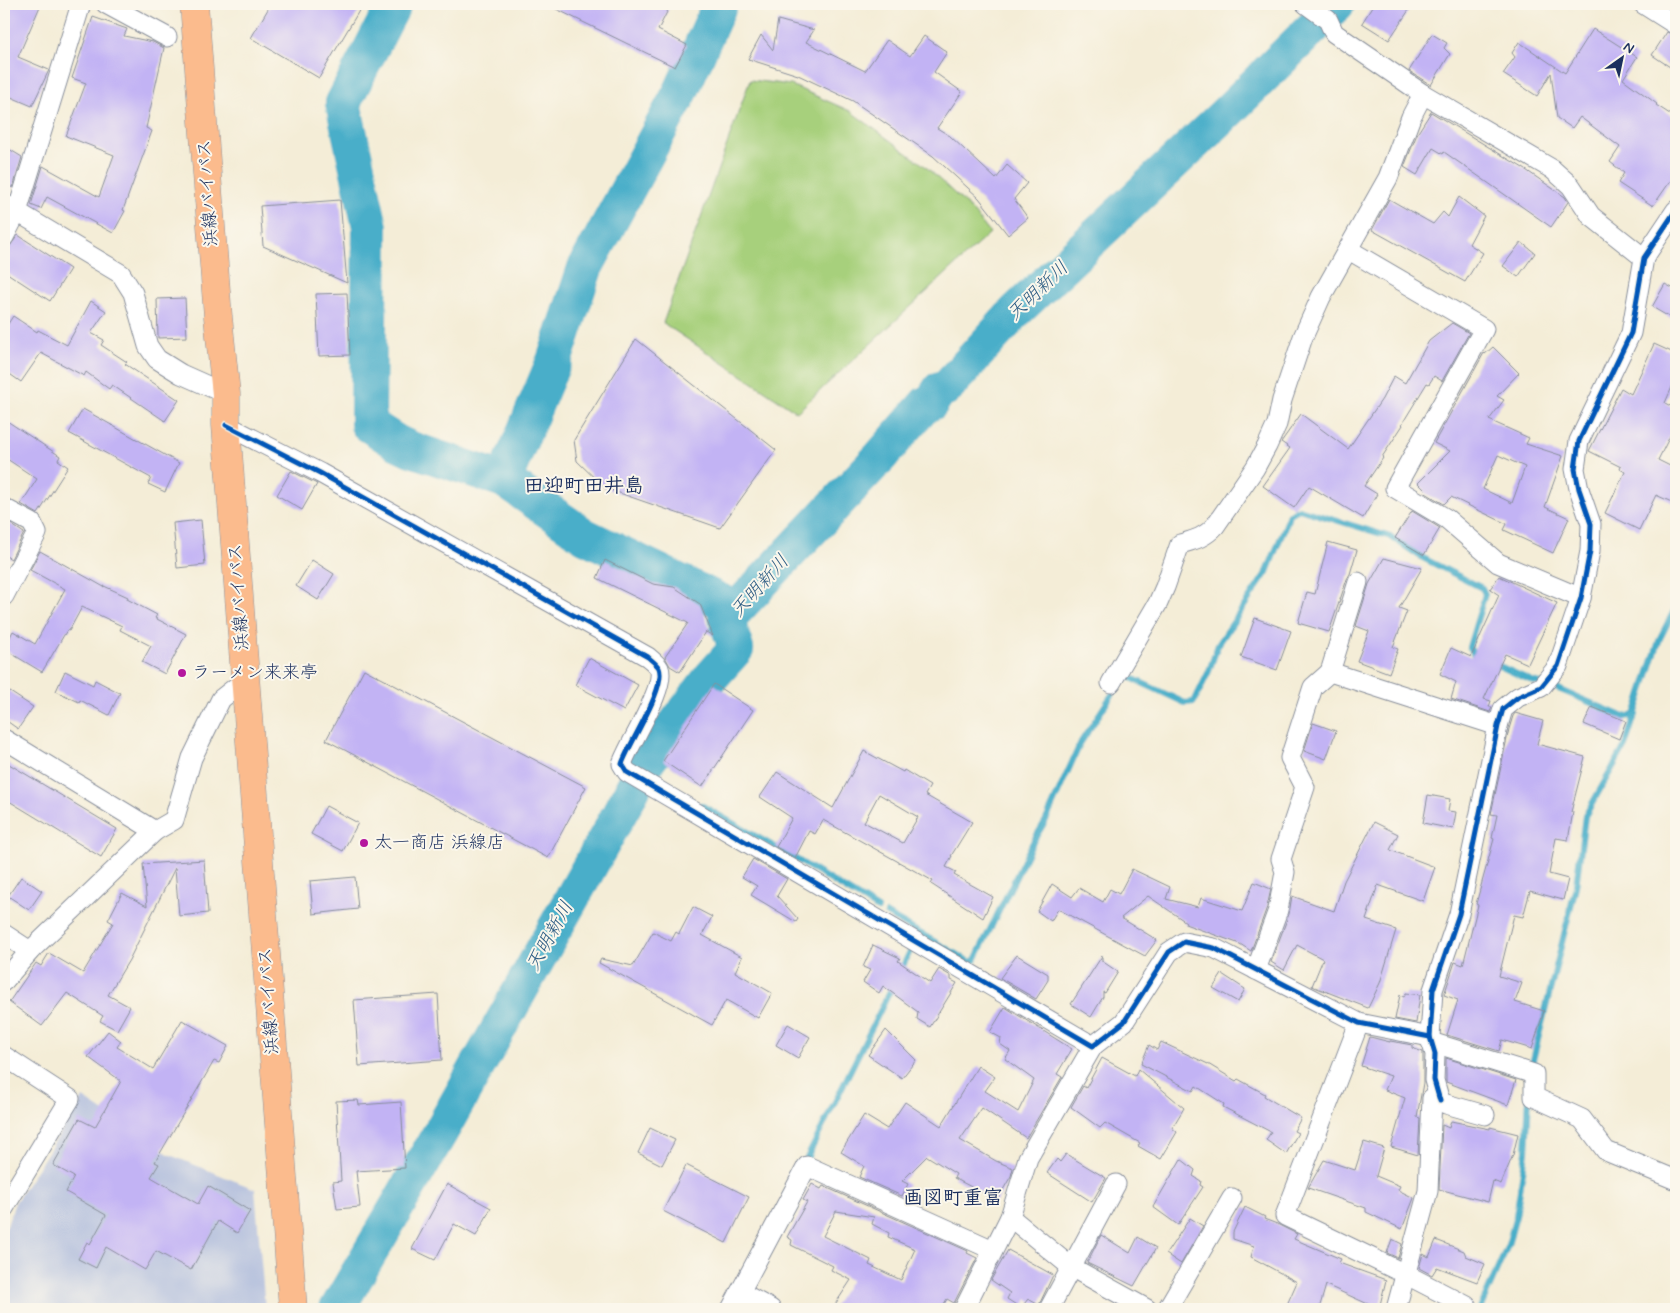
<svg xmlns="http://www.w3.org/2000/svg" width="1680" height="1313" font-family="Mynerve,'Klee One',sans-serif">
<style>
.industrial{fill:#bac4de}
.green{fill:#a7d07b;stroke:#61806c}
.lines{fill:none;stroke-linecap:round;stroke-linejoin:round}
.stream{stroke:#4aaec9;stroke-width:6}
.river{stroke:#4aaec9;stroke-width:36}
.building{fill:#c2b3f4;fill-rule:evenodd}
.minor-casing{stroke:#888e9a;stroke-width:21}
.trunk-casing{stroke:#888e9a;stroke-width:29}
.minor{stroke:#fff;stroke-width:19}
.trunk{stroke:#fbbb8d;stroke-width:28}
.cycleway-casing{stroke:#fbf7ec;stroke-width:8}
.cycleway{stroke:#0057b8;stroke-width:5}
.poi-dot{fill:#b5179e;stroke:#fbf7ec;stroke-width:2}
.labels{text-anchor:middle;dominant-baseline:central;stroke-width:4;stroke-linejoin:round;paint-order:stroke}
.street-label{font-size:18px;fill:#1b2f5e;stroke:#fbf7ec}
.poi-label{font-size:18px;fill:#1b2f5e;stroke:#fbf7ec;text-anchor:start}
.water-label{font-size:19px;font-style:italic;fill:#2b5b83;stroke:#fbf7ec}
.quarter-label{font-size:20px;font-weight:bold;fill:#1b2f5e;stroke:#fbf7ec}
</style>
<rect width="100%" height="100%" fill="#fbf7ec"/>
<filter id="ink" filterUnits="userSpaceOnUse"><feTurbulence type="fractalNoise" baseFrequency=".02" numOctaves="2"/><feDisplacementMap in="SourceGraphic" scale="10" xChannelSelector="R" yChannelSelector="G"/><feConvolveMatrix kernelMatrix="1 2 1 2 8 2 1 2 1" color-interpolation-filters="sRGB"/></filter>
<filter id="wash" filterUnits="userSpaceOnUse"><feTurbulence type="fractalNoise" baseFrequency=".0096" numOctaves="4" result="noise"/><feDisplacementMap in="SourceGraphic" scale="20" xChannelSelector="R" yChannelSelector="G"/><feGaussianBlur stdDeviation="1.12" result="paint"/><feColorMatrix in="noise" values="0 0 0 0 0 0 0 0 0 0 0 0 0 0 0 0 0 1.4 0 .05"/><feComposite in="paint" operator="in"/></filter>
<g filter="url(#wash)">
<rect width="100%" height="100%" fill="#f4edd7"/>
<polygon class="industrial" points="83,1098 170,1155 255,1189 265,1309 4,1309 4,1233 15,1203"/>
<polygon class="green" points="750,80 791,85 850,111 925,166 969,207 990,233 797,412 663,323"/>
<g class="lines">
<g class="stream">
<polyline points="1493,663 1532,681 1556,688 1624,717 1636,715"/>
<polyline points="644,766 658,780 662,783"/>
<polyline points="701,805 791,856 878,909"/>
<polyline points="887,914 970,962 975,960 1034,840 1046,820 1081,742 1125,675 1185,703 1194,702 1209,671 1218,645 1267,572 1290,514 1299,509 1391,537 1421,557 1482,588 1485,594 1469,647 1474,655 1480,657"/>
<polyline points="900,972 914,943"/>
<polyline points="1530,1072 1576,886 1585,816 1625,746 1660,638 1676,607"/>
<polyline points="804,1164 893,985"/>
<polyline points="1480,1309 1508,1245 1516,1216 1526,1152 1529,1097"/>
</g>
<g class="river">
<polyline points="394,4 343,103 370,227 368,424 396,442 411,449 504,480 585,536 724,603 728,624"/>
<polyline points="504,480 554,361 585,268 681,91 720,4"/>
<polyline points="337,1309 440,1133 627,800 644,766 711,677 736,649 728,624 731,615 880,457 926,404 931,403 940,389 946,388 1016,311 1223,116 1337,4"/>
</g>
</g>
<g id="blocks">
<g class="building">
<polygon points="4,4 41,4 18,57 49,70 32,106 4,94"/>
<polygon points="271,4 363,4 319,78 251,38"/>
<polygon points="546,4 671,4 658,30 687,45 675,67"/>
<polygon points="1374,4 1413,4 1389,40 1362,23"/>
<polygon points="93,17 127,29 124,36 153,42 164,48 146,128 152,131 123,210 125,211 113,233 47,197 41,209 31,205 43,166 99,197 114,155 66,136 86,83 72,78"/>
<polygon points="778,20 814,30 806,42 865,71 887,40 910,56 924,36 947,52 934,72 962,92 937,128 950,136 996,179 1007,165 1027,183 1014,199 1028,218 1008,235 979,198 933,156 853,101 798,75 748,59 761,35 773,50"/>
<polygon points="1593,29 1637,57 1623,79 1657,104 1656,105 1676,118 1676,173 1653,206 1618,183 1624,173 1610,162 1620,147 1580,117 1572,128 1557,118 1551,73 1537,96 1503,74 1515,57 1512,53 1519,42 1565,73"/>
<polygon points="1667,32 1676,36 1676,71 1652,55"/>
<polygon points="1432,34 1447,43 1444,48 1450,54 1431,85 1409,71"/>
<polygon points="1431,112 1523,168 1565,197 1568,202 1551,227 1444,152 1443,154 1433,148 1417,175 1404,167 1417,134"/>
<polygon points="4,146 22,157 13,188 4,183"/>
<polygon points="1459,197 1484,216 1469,244 1483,253 1465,282 1372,230 1389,199 1433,224 1443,212 1448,217"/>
<polygon points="340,200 347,283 263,246 260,206"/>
<polygon points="18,235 70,269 50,301 4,271 4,248 10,246"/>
<polygon points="1521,242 1535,253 1518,277 1503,266"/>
<polygon points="1665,284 1676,290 1676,321 1652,307"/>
<polygon points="347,293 350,355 319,356 316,294"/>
<polygon points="185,298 187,337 158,338 157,299"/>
<polygon points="91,301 106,311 91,333 104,340 101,345 127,362 125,364 179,400 165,421 112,385 109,389 86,372 84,376 41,353 21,382 4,370 4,330 13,316 37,332 38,330 67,345"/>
<polygon points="1452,323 1469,333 1442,381 1434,376 1429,384 1427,383 1402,424 1403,425 1382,457 1383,458 1364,486 1377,494 1363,518 1309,486 1294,508 1263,486 1290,448 1281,442 1301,414 1348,449 1382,399 1394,376 1405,383 1429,341"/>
<polygon points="636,339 776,450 720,528 605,488 577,461 574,440"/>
<polygon points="1654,344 1676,354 1676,378 1665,403 1676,409 1676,424 1658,460 1676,469 1676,504 1656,495 1639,530 1605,513 1625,472 1620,469 1621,467 1589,451 1621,388 1631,394"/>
<path d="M1493 347 1519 373 1497 396 1504 400 1489 420 1529 438 1526 444 1563 456 1545 507 1569 518 1553 553 1504 530 1507 524 1451 497 1444 504 1424 492 1425 490 1418 483 1450 451 1434 443 1484 353 1485 354ZM1498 455 1525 467 1512 503 1483 489Z"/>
<polygon points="83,409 179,463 165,492 148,484 151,478 69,433"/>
<polygon points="4,419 60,456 58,460 68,467 38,514 21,504 37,479 4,457"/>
<polygon points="291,471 317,484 302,510 277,495"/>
<polygon points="1412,511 1440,528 1424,555 1395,538"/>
<polygon points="201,520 205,565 177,568 173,523"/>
<polygon points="9,523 24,533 11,559 4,555 4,531"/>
<polygon points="1328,542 1357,550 1350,574 1347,579 1329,632 1298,623 1307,592 1315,594"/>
<polygon points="40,551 104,587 104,586 128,597 127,599 157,615 155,618 186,634 165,674 142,662 151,646 120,630 122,626 82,607 69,631 67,630 42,672 4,649 13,631 35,644 65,589 30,570"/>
<polygon points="1384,558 1422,568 1399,608 1407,611 1393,647 1398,649 1389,673 1357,661 1369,631 1356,626 1369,584"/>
<polygon points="312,560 334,574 318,600 296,586"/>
<polygon points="605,560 653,584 674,587 700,604 713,636 706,632 680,672 670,666 665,657 688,623 597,578"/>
<polygon points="1499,576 1557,603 1528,664 1505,654 1484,699 1491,701 1489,707 1492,707 1490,712 1451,699 1456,682 1440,674 1451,648 1471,657 1499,595 1490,589"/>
<polygon points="1255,618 1291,631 1277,670 1241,657"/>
<polygon points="589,658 638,685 624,711 575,685"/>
<polygon points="364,669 586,787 548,858 326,740"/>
<polygon points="65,671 93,685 95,680 120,693 109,715 80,700 79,702 56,691"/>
<polygon points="714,684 753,710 702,787 663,761"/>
<polygon points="4,688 33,707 18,729 4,719"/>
<polygon points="1592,707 1626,721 1619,739 1584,724"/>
<polygon points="1515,713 1543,721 1537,744 1585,757 1571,812 1573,812 1568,840 1556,838 1549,874 1568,879 1563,900 1530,891 1523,917 1514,915 1499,976 1522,983 1515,1002 1544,1011 1532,1049 1502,1040 1499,1051 1447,1035 1458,1000 1444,995 1455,962 1463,965 1478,905 1476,904 1494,839 1492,838 1497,815 1491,814 1509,729 1513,716"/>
<polygon points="1313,723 1336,731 1326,759 1304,751"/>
<path d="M864 751 903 772 904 770 930 786 925 795 972 822 951 856H952L946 867 956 872 954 875 993 897 983 918 931 884 933 881 823 820 815 834 809 831 795 858 776 847 792 818 760 797 777 772 833 808ZM879 794 918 817 903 843 864 822Z"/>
<polygon points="4,761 117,829 101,857 4,798"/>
<polygon points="1428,795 1450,799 1448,811 1456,812 1453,829 1423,823"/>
<polygon points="326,806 358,823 343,851 311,834"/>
<polygon points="1374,822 1398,834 1390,850 1435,867 1423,901 1378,885 1366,920 1396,930 1380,983 1368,1008 1312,986 1323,959 1297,945 1284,970 1271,962 1289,914 1292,896 1334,911 1344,881"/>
<polygon points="753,859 787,879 777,896 798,919 796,922 751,895 757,886 742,877"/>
<polygon points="204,860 208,913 179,916 175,868 129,960 108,995 130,1007 117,1030 100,1021 103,1016 67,993 42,1026 9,1002 36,963 41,966 49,953 83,973 113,923 108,920 122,893 147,906 143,864"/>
<polygon points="1132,869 1170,887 1166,899 1198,907 1201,898 1242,911 1254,882 1271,889 1267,907 1251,951 1240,944 1185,924 1186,922 1148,896 1121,918 1157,940 1145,956 1058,909 1051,921 1037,911 1052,884 1072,897 1079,888 1103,902 1110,889 1119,894"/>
<polygon points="21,877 42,891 29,910 8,896"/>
<polygon points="355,877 358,909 313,914 310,881"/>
<polygon points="693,907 712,917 702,935 742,957 735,972 772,993 758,1018 726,1000 712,1025 599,963 601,959 633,966 653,932 671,941 676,932 679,934"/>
<polygon points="873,945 900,958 898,961 930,983 939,969 951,976 951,980 957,983 930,1027 917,1019 918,1012 883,986 879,993 863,982 870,970 863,967"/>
<polygon points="1017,955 1048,974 1048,980 1036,999 1000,978"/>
<polygon points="1102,956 1102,961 1118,972 1105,993 1103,992 1103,997 1091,1017 1071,1004"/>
<polygon points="1222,974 1245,989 1238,1002 1213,988"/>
<polygon points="1406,993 1420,995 1416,1023 1395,1019 1400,995 1404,997"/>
<polygon points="438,994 442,1060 359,1066 354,1000"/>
<polygon points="1005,1007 1072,1049 1057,1074 1062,1077 1026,1138 982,1108 960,1140 996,1161 1013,1168 1011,1176 996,1202 983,1193 954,1178 956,1174 927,1156 902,1181 908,1184 902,1196 859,1177 864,1166 841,1152 864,1115 887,1129 905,1102 941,1126 978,1066 995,1077 985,1091 1018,1112 1034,1080 1005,1059 1010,1051 1000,1044 1001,1038 990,1032"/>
<polygon points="182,1020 228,1046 219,1063 214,1061 155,1162 159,1164 151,1177 198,1204 208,1186 250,1211 237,1233 218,1221 191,1270 156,1251 145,1270 106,1247 96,1268 78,1259 87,1242 90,1244 106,1215 66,1192 74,1177 53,1165 79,1119 95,1127 121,1081 88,1057 108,1031 121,1041 117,1047 153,1069"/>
<polygon points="788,1024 810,1037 798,1058 776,1045"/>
<polygon points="886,1030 916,1060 902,1078 868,1055"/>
<polygon points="1370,1037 1390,1042 1390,1041 1412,1045 1412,1048 1423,1052 1423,1083 1417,1117 1420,1118 1418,1155 1391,1147 1405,1098 1385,1090 1391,1076 1361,1066"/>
<polygon points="1161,1042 1208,1064 1236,1081 1238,1079 1265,1094 1264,1096 1301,1118 1294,1131 1298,1133 1286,1154 1266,1140 1271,1132 1223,1107 1224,1104 1196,1086 1193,1091 1141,1064 1149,1045 1157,1050"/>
<polygon points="1102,1058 1135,1076 1138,1069 1184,1108 1172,1128 1177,1132 1161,1159 1138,1146 1140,1143 1105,1123 1100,1128 1071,1107 1083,1086 1086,1088"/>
<polygon points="1446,1058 1516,1080 1508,1105 1446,1082"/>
<polygon points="358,1100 359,1105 401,1102 405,1168 356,1171 360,1207 337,1209 333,1182 341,1181 336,1101"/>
<polygon points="1451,1121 1490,1129 1490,1127 1518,1134 1513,1155 1501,1184 1493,1181 1488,1202 1439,1189 1442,1125 1449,1128"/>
<polygon points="650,1128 675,1140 662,1165 638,1153"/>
<polygon points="1364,1142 1384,1148 1376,1176 1400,1186 1398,1190 1414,1198 1402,1229 1366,1212 1366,1208 1308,1188 1324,1160 1355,1170"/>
<polygon points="1066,1154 1106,1178 1092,1202 1047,1173 1057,1159 1060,1162"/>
<polygon points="1181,1159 1195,1170 1193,1176 1201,1181 1200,1185 1203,1187 1178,1225 1153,1207"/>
<polygon points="686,1165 749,1197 726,1243 663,1211"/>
<polygon points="447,1184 491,1208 476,1236 454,1224 435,1260 412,1249"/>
<path d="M812 1184 821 1189 823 1186 968 1251 967 1253 977 1258 954 1303 947 1299 941 1309H832L851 1280 831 1270 833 1266 791 1245 792 1240 787 1237 807 1202 803 1200ZM836 1211 874 1217 872 1224 889 1233 888 1237 915 1249 901 1280 869 1265 871 1260 823 1236Z"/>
<polygon points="1245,1207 1265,1217 1264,1219 1277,1224 1297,1234 1294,1239 1341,1259 1339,1263 1386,1280 1379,1309 1326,1285 1319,1309 1285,1309 1297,1282 1251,1257 1254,1246 1233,1239 1233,1232"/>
<polygon points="1190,1218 1203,1226 1181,1264 1166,1254"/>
<polygon points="1101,1235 1130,1253 1138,1237 1156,1248 1134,1286 1087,1263"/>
<polygon points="1392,1239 1402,1244 1398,1258 1387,1253"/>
<polygon points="1436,1240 1464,1251 1466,1256 1485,1264 1477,1282 1437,1267 1432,1275 1419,1268 1423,1254 1429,1257"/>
<polygon points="1008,1250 1053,1275 1039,1305 1028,1299 1021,1308 1007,1299 1010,1293 991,1280"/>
</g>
</g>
</g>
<g filter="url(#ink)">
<use href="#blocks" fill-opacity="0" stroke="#888e9a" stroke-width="1"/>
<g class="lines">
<defs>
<g id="minor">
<polyline points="106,4 167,37"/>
<polyline points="1306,4 1328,20 1334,33 1423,94 1552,169 1571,186 1591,216 1644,258"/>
<polyline points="1643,4 1676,25"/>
<polyline points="4,204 121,274 133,293 148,346 157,359 181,374 226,394"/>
<polyline points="4,237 17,212 81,4"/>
<polyline points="1349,250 1484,329 1395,488 1447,519 1498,563 1581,598"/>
<path d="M226 425 320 473 648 657C651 660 657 664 659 668 667 687 629 743 622 764L627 772 1093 1046 1124 1022 1169 952 1184 942 1214 948 1359 1023 1430 1037"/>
<polyline points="4,508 32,523 37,533 4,596"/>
<polyline points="1358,582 1330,672 1498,726"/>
<path d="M1111 683 1158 603 1165 587 1180 544C1194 540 1204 538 1215 526L1255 468 1267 446 1277 424 1282 400 1303 337 1321 297 1388 178 1411 117 1423 94"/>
<polyline points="4,739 155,831"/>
<polyline points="4,934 30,951"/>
<polyline points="1256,970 1278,910 1285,872 1281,859 1305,787 1290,758 1313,687 1330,672"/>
<polyline points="4,981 30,951 155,831 174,820 192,758 221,699 245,680"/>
<polyline points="1359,1023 1285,1216 1405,1274 1467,1306"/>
<polyline points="1431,1042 1534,1074 1534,1097 1582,1119 1606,1151 1676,1180"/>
<polyline points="1093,1046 1028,1158 1010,1217 1071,1267 1147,1309"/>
<polyline points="4,1056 70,1099 4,1208"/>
<polyline points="1440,1101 1434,1080 1435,1054 1430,1037 1433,990 1459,914 1498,726 1503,709 1518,697 1541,687 1558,666 1581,598 1590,551 1591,524 1579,489 1575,469 1579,441 1631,333 1644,258 1676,210"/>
<polyline points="740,1292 771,1309"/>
<polyline points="731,1309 807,1166 993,1250"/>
<polyline points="964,1309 1010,1217"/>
<polyline points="1049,1309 1116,1184"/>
<polyline points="1167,1309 1232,1198"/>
<polyline points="1396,1309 1428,1191 1432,1098 1446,1104 1485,1115"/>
</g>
<polyline id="trunk" points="194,4 218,317 226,394 226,425 293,1309"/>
</defs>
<use href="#minor" class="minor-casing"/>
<use href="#trunk" class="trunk-casing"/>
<use href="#minor" class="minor"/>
<use href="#trunk" class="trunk"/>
<defs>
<g id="cycleway">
<path d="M226 425 320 473 648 657C651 660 657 664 659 668 667 687 629 743 622 764L627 772 1093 1046 1124 1022 1169 952 1184 942 1214 948 1359 1023 1430 1037"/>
<polyline points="1440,1101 1434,1080 1435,1054 1430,1037 1433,990 1459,914 1498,726 1503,709 1518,697 1541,687 1558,666 1581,598 1590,551 1591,524 1579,489 1575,469 1579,441 1631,333 1644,258 1676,210"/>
</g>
</defs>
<use href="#cycleway" class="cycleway-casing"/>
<use href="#cycleway" class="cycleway"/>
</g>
</g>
<g class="poi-dot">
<circle cx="182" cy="673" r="5"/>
<circle cx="364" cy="843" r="5"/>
</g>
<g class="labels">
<g class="street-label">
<text transform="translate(208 193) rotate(-94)">浜線バイパス</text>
<text transform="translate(239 597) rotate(-94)">浜線バイパス</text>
<text transform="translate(269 1001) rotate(-94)">浜線バイパス</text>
</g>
<g class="poi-label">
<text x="192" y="673">ラーメン来来亭</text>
<text x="374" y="843">太一商店 浜線店</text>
</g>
<g class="water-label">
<text transform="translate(1038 291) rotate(-44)">天明新川</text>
<text transform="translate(760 586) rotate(-48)">天明新川</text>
<text transform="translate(550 936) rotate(-61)">天明新川</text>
</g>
<g class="quarter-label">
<text x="584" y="486">田迎町田井島</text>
<text x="953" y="1198">画図町重富</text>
</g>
</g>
<rect width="1680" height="1313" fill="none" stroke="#fbf7ec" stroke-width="20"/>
<g transform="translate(1622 58) rotate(33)" stroke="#fbf7ec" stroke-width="4" paint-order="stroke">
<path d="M0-4L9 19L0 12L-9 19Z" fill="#1b2f5e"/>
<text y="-8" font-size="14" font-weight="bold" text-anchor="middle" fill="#1b2f5e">N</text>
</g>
</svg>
